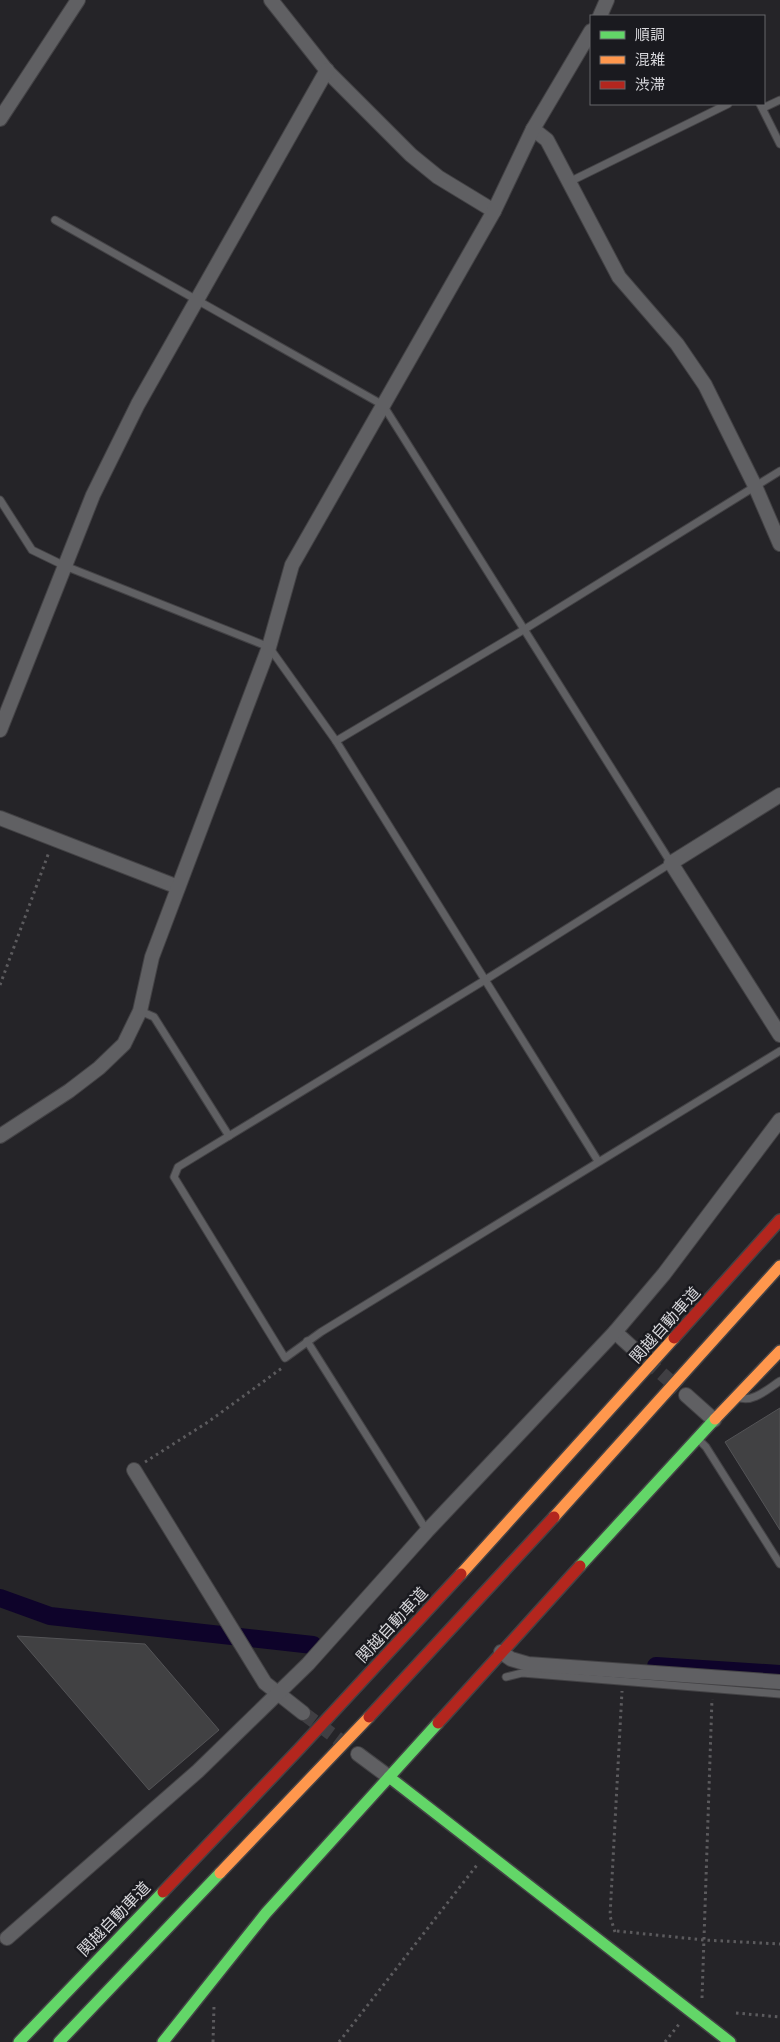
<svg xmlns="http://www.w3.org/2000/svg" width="780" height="2042" font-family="'DejaVu Sans','Noto Sans JP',sans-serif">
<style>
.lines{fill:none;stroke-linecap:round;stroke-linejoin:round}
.canal{stroke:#0e032a;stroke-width:18}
.building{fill:#414143;stroke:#545457}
.street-tunnel{stroke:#403f43;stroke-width:14;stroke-dasharray:14 7;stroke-linecap:butt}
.lane-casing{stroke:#434245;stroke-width:9}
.street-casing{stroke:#434245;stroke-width:16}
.fast-casing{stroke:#434245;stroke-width:14}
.slow-casing{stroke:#434245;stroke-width:14}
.jam-casing{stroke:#434245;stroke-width:14}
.path{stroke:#5c5b5e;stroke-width:3;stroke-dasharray:2.5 4;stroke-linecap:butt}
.lane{stroke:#606063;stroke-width:7}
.street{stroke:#606063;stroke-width:14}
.fast{stroke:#63d668;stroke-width:11}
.slow{stroke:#ff974d;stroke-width:11}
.jam{stroke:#b3261e;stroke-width:11}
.labels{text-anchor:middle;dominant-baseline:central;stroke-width:5;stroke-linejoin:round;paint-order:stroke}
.street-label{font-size:16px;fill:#d7d7db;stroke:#1a1a1f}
</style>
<rect width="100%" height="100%" fill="#252428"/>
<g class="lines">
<g class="canal">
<polyline points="0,1598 50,1616 313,1645"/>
<polyline points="656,1666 780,1674"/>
</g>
</g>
<g class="building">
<polygon points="780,1408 780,1530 725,1442"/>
<polygon points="17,1636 145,1644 219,1730 149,1790"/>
</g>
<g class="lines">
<g class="street-tunnel">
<polyline points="646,1360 679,1389"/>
<polyline points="303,1713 349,1747"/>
</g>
<defs>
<g id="lane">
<polyline points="760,104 780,144"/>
<polyline points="763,108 780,100"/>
<polyline points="569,182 728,104"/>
<polyline points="55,220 383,405 671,863 485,980 178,1167 174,1177 285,1358 321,1332 780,1051"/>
<polyline points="0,500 32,550 65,566 269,647 336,741 598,1161"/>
<polyline points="336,741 525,629 780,471"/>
<polyline points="140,1011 154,1017 229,1136"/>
<polyline points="307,1341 427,1531"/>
<path d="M738 1397C752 1404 769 1388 780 1381"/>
<polyline points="697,1438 706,1447 780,1564"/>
<polyline points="506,1677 522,1673 780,1694"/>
</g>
<g id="street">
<polyline points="271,0 328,72 411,155 438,177 494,211"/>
<polyline points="600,16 607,0"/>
<polyline points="0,119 78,0"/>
<polyline points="533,129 547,140 619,277 677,344 705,385 755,486 780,544"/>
<polyline points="0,730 93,495 138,404 327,70"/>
<polyline points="780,795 671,863 780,1035"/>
<polyline points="0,818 178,887"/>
<polyline points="0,1136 69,1091 99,1068 124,1044 140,1011 152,957 269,647 292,565 494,211 533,129 591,31"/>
<polyline points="615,1332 636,1351"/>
<polyline points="686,1395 714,1420"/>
<polyline points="134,1470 265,1683 303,1713"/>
<polyline points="501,1652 511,1659 528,1664 780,1682"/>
<polyline points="358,1754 389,1777"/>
<polyline points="7,1938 198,1771 308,1664 427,1531 615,1332 664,1274 780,1120"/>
</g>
<g id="fast">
<polyline points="580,1566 715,1419"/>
<polyline points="389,1777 730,2042"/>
<polyline points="19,2042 163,1892"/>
<polyline points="59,2042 220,1873"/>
<polyline points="163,2042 266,1913 438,1723"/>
</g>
<g id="slow">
<polyline points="715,1419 780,1351"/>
<polyline points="554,1517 780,1266"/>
<polyline points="461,1574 674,1338"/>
<polyline points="220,1873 369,1717"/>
</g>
<g id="jam">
<polyline points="674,1338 780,1220"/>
<polyline points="369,1717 554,1517"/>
<polyline points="438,1723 580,1566"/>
<polyline points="163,1892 300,1748 461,1574"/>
</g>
</defs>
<use href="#lane" class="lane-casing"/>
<use href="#street" class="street-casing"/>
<use href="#fast" class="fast-casing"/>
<use href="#slow" class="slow-casing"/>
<use href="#jam" class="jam-casing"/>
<g class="path">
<polyline points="0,985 49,852"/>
<polyline points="145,1462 208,1422 282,1368"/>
<polyline points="617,1931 704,1940 780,1944"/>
<polyline points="615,1932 610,1916 622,1691"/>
<polyline points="702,1998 712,1699"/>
<polyline points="736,2013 780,2017"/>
<polyline points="213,2042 214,2006"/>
<polyline points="339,2042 477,1865"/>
<polyline points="665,2042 680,2023"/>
</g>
<use href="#lane" class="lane"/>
<use href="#street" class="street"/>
<use href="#fast" class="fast"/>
<use href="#slow" class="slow"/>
<use href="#jam" class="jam"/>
</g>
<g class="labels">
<g class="street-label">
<text transform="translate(665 1325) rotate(-48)">関越自動車道</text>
<text transform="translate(392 1625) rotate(-47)">関越自動車道</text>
<text transform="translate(114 1919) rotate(-46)">関越自動車道</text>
</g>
</g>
<rect x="590" y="15" width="175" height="90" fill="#1a1a1f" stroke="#66666a"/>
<rect x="600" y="31" width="25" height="8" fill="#63d668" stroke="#66666a"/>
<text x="635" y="40" font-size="15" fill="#d7d7db">順調</text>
<rect x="600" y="56" width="25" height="8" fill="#ff974d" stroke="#66666a"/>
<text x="635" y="65" font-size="15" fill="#d7d7db">混雑</text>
<rect x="600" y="81" width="25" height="8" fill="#b3261e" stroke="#66666a"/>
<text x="635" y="90" font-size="15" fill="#d7d7db">渋滞</text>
</svg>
